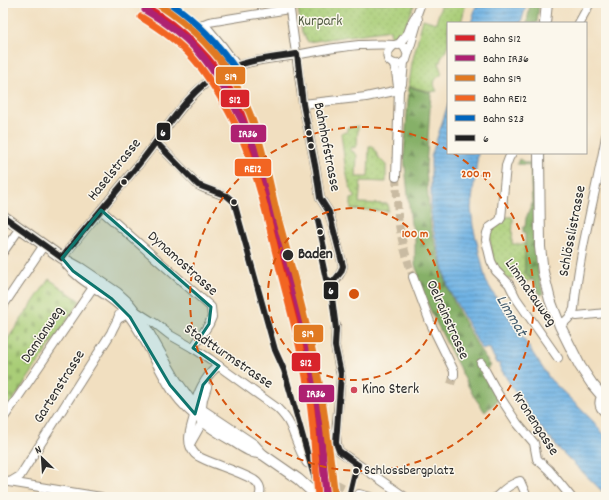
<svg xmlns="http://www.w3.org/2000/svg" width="609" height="500" font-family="Dekko,sans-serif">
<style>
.grass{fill:url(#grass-dots);stroke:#6a7c51}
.forest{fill:url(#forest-firs);stroke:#586e4a}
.cemetery{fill:url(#cemetery-stones);stroke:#6a7c51}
.water{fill:url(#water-rules);stroke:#4d6f88}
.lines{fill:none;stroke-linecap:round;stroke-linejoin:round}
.minor-tunnel{stroke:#c9bba2;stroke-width:8;stroke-dasharray:8 4;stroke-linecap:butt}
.minor-casing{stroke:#8e8576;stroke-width:10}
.major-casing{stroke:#8e8576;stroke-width:12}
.minor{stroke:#fff;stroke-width:8}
.major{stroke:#fff;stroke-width:10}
.bus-1-casing{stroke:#fbf7ec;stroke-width:9}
.bus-1{stroke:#202020;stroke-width:6}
.rail-1-casing{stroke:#fbf7ec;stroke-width:10}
.rail-2-casing{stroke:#fbf7ec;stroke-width:10}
.rail-3-casing{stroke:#fbf7ec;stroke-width:10}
.rail-4-casing{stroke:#fbf7ec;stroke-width:10}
.rail-5-casing{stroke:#fbf7ec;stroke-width:10}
.rail-1{stroke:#d8242b;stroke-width:7}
.rail-2{stroke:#ae2071;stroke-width:7}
.rail-3{stroke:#e17921;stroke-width:7}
.rail-4{stroke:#f26522;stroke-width:7}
.rail-5{stroke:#0065bd;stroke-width:7}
.marked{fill:#0f766e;fill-opacity:0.2;stroke:#0f766e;stroke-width:3;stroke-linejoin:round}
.ring{fill:none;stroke:#d5540f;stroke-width:2;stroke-dasharray:7 5}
.bus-dot{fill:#2b2b2b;stroke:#fbf7ec;stroke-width:1.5}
.poi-dot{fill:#d1495b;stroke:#fbf7ec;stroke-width:1.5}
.labels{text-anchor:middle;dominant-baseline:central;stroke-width:3;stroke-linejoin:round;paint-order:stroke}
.bus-label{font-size:14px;fill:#2b2b2b;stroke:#fbf7ec;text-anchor:start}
.park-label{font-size:15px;fill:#515c42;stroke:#fbf7ec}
.street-label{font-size:15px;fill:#2b2b2b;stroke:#fbf7ec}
.stop-label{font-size:15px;font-weight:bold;fill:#2b2b2b;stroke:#fbf7ec;text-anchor:start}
.poi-label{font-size:15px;fill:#2b2b2b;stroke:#fbf7ec;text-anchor:start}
.water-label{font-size:16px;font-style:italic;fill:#435b6c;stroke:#fbf7ec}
.centre{fill:#d5540f;stroke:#fbf7ec;stroke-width:2}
.ring-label{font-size:12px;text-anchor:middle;font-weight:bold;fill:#d5540f;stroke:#fbf7ec;stroke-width:3;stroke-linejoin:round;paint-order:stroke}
.line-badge{stroke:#fbf7ec;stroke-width:1.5}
.badge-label{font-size:11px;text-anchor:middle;font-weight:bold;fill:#fff}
</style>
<defs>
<pattern id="grass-dots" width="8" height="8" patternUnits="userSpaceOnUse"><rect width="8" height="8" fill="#a9cd77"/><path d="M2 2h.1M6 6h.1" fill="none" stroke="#92b067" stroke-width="1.8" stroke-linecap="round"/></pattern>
<pattern id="forest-firs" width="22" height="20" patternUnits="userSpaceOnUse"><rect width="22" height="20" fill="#86b068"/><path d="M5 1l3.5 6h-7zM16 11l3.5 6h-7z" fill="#6e8f56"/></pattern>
<pattern id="cemetery-stones" width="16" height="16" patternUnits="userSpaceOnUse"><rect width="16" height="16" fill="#a9cd77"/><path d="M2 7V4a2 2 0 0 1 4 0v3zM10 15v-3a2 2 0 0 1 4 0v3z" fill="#92b067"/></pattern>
<pattern id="water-rules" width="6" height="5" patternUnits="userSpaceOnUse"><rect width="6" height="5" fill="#6fb3e4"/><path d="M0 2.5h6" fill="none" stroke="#5b92b9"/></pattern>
</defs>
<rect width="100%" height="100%" fill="#fbf7ec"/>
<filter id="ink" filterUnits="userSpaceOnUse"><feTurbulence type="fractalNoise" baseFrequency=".025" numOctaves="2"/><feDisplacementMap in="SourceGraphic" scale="8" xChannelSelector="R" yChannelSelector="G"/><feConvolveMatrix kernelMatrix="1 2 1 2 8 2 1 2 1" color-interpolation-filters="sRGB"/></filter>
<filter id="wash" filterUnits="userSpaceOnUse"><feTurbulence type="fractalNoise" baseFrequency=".012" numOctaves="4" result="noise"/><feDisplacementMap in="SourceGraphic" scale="16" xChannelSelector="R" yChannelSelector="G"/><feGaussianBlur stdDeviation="0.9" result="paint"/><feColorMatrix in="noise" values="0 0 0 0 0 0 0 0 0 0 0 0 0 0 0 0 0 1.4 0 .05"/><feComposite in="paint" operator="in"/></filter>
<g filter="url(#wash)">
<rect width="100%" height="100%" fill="#f1dfc0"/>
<g class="grass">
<polygon points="297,3 415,3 403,32 399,37 391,39 390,30 308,42 302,32"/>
<path d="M447 3H466L461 23H448V47L446 51 442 56 439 65 442 74C434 79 432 83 437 91L431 92 409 86 412 63 423 19 436 23 441 6 445 7Z"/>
<path d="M358 126 357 146 354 148 351 147V151L354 152 357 155 356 177H368L369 146H373L378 157 386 165V182L361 181 359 203 388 204V211L351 209V199L355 198V196C346 188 343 146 341 133L347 132V128Z"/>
<polygon points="506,217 512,217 513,219 512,244 525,244 525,274 532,280 519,283 517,277 507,279 493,261 489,233 503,221"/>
</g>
<g class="forest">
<polygon points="530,3 539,3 537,23 527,23"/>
<polygon points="409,87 431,93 426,168 429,211 431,228 448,290 461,316 481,352 491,366 483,372 498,400 485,412 473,395 433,316 416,277 419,276 415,265 415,234 411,224 404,156"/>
<polygon points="519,159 526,163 535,162 538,272 543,294 540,295 533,280 525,273 525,232 523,232 523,227 525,227 526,218 532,204 530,165 517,164"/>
</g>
<polygon class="cemetery" points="49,279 80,301 3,415 3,346"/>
<g class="water">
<polygon points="477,3 527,3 521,23 471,23"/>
<polygon points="448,104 448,153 478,153 471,208 473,226 486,281 500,304 550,379 593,421 606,437 606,495 555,445 555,442 552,442 552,439 549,438 526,408 526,404 520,396 517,395 499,366 500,364 497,363 491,352 491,349 489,349 488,348 482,350 449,290 433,228 430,206 431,203 431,157"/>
</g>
</g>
<g filter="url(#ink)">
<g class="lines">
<g class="minor-tunnel">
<path d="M396 177C397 193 397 209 399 225 402 242 407 260 413 277"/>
<polyline points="332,286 331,290 336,325"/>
<polyline points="451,384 454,375"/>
<path d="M307 463C321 479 340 486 359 494"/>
</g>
<defs>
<g id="minor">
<polyline points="289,3 303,104 316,170 320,198 329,212 343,266 341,272 332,286"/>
<polyline points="579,23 590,3"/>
<polyline points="398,45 408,33 413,20 417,14 421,3"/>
<path d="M407 53C400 30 375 59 395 64 399 65 403 63 406 60L418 20 417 14"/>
<path d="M393 64C398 72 396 81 399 90L396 177"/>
<polyline points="237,66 223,47 204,24 209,22 289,9"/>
<polyline points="399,90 402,84 404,62"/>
<polyline points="303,104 366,97 399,90"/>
<polyline points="156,142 198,185 204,188 223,195"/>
<polyline points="512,153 509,158 506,166 501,218 499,221 489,228 487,233 486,240 491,261 496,271 509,284 516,298 558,358"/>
<polyline points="101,210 211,307 212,317 209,324 193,348"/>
<polyline points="3,252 20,228"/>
<path d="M62 258C88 225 116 192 143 159 165 131 190 89 222 72 245 60 271 59 296 55 316 51 337 47 359 45 370 45 382 44 393 45"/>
<polyline points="413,277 430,322 454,371 454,375"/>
<polyline points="3,306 44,245"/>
<polyline points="572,314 577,316 606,313"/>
<path d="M118 319 128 314 137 312 148 319 156 324 170 335 193 348 210 359 227 372 277 408C282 413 287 418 290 425 296 438 299 452 307 463"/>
<polyline points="336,325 335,346 341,376 336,434 337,445 339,451 405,497"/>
<path d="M560 326C566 321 571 317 574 309 579 250 596 194 606 136"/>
<polyline points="481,363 498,394 517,423 534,443 537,459 549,470 571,497"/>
<path d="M219 366C209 371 199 389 196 401 195 406 196 411 194 416 191 429 184 442 195 454 198 457 204 459 208 461 223 467 240 472 254 480 260 484 262 490 259 497"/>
<polyline points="3,419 94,286"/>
<polyline points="190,444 203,421 202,407 203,399 207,387"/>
<polyline points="3,481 101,497"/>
<path d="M10 482 20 476 111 333C113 327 118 321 119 315"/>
<polyline points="517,482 520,481 527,497"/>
<polyline points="359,494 371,497"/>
<path d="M496 497C502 492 506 487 513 484"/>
</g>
<g id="major">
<polyline points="545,23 547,3"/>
<polyline points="539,153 540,247 543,272 550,300 560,326 580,366 592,384 603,397"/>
<polyline points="3,216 62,258 80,268 117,293 129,304 140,318 176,381 189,399 203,411 254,445 262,454 298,479 318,497"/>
<path d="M67 264C83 284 109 292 126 311 144 332 154 359 168 382 183 409 208 427 235 442 240 445 245 449 251 451 254 453 259 453 262 454"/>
<path d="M606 395C598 399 599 407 606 412"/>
</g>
</defs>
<use href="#minor" class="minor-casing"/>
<use href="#major" class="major-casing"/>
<use href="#minor" class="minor"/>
<use href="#major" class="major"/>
<defs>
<g id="bus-1">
<polyline points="297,54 303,104 316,170 320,198 329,212 343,266 341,272 333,282 331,290 336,329 335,346 341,374 336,443 339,451 358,465"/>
<polyline points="156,142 198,185 227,196 234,202 275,350 284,370 315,480 328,497"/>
<polyline points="3,216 62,258"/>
<polyline points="318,221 324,248 321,256 326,279 333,282"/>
<path d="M62 258C88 224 117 192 143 159 167 129 187 92 220 73 243 60 271 58 297 54"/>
<polyline points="349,497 354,476 358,465"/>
</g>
</defs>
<use href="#bus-1" class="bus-1-casing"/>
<use href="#bus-1" class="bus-1"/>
<defs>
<path id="rail-1" d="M140 3C179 26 213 56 234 97 244 117 250 139 256 161L296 318 311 383 318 426 327 497"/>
<path id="rail-2" d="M145 10C164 21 182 34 197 50 208 62 217 76 225 90 236 109 247 128 255 149 268 185 276 223 286 260 296 300 309 341 315 383 321 421 323 459 326 497"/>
<path id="rail-3" d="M156 3C191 25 221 55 240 92 260 130 267 173 277 214 292 270 308 325 319 382 326 420 330 458 335 496"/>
<path id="rail-4" d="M141 17C159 28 178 41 193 58 203 69 211 82 219 95 230 113 240 131 247 151 261 187 269 225 278 262 288 302 300 342 307 383 314 420 315 459 318 497"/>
<path id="rail-5" d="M170 3C198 22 220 46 239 74"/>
</defs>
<use href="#rail-1" class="rail-1-casing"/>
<use href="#rail-2" class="rail-2-casing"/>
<use href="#rail-3" class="rail-3-casing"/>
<use href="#rail-4" class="rail-4-casing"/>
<use href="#rail-5" class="rail-5-casing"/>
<use href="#rail-1" class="rail-1"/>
<use href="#rail-2" class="rail-2"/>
<use href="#rail-3" class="rail-3"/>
<use href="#rail-4" class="rail-4"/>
<use href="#rail-5" class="rail-5"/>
</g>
</g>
<path class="marked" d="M101 210 211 307 209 324 193 348 219 366 203 385 195 414 170 385 130 317 112 299 73 271 62 258Z"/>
<g class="ring">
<circle cx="354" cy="294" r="86"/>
<path d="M453 153A172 172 0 1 1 448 150"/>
</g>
<g class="bus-dot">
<circle cx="309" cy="133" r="3.5"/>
<circle cx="311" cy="146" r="3.5"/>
<circle cx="124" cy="182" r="3.5"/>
<circle cx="234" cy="202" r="3.5"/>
<circle cx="320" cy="232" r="3.5"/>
<circle cx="288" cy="255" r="6"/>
<circle cx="356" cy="471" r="3.5"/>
</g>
<circle class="poi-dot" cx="354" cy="390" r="4"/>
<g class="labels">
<g class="bus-label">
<text x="364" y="471">Schlossbergplatz</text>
</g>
<g class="park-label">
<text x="320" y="22">Kurpark</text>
</g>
<g class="street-label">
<text transform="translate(326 147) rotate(79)">Bahnhofstrasse</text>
<text transform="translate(115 170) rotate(-51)">Haselstrasse</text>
<text transform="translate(573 231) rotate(-79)">Schlösslistrasse</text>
<text transform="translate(182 264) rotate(42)">Dynamostrasse</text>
<text transform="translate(530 293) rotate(55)">Limmatauweg</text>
<text transform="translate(447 320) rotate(66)">Oelrainstrasse</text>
<text transform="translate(43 335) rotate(-56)">Damianweg</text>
<text transform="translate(228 357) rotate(34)">Stadtturmstrasse</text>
<text transform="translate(60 387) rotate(-58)">Gartenstrasse</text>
<text transform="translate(535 424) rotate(57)">Kronengasse</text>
</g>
<g class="stop-label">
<text x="298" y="255">Baden</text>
</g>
<g class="poi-label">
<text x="362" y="390">Kino Sterk</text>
</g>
<g class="water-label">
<text transform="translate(511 316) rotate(59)">Limmat</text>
</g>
</g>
<circle cx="354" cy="294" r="6" class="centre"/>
<g class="ring-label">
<text x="476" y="177">200 m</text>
<text x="415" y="237">100 m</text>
</g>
<g class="line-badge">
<rect x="215" y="66" width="31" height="19" rx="4" fill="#e17921"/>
<rect x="220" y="89" width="30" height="19" rx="4" fill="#d8242b"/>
<rect x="156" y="122" width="15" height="19" rx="4" fill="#202020"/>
<rect x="230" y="124" width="37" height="19" rx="4" fill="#ae2071"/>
<rect x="234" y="158" width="38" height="19" rx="4" fill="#f26522"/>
<rect x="323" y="281" width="16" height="19" rx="4" fill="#202020"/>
<rect x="293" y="324" width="31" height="19" rx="4" fill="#e17921"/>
<rect x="291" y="352" width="30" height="20" rx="4" fill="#d8242b"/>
<rect x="298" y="384" width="37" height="19" rx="4" fill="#ae2071"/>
</g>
<g class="badge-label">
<text x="231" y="80">S19</text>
<text x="235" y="103">S12</text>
<text x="163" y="136">6</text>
<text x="248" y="137">IR36</text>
<text x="253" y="172">RE12</text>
<text x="331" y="294">6</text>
<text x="308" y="337">S19</text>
<text x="306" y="366">S12</text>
<text x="316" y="397">IR36</text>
</g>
<rect width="609" height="500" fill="none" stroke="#fbf7ec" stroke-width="16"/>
<rect x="447" y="22" width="140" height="132" fill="#fbf7ec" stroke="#a8a59f"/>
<rect x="455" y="35" width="20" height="6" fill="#d8242b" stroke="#a8a59f"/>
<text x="483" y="42" font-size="12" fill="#2b2b2b">Bahn S12</text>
<rect x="455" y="55" width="20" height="6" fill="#ae2071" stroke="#a8a59f"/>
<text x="483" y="62" font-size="12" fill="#2b2b2b">Bahn IR36</text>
<rect x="455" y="75" width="20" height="6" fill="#e17921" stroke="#a8a59f"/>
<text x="483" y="82" font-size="12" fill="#2b2b2b">Bahn S19</text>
<rect x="455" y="95" width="20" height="6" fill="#f26522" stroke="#a8a59f"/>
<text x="483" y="102" font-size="12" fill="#2b2b2b">Bahn RE12</text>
<rect x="455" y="115" width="20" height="6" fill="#0065bd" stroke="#a8a59f"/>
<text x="483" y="122" font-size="12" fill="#2b2b2b">Bahn S23</text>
<rect x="455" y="135" width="20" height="6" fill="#202020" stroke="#a8a59f"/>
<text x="483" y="142" font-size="12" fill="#2b2b2b">6</text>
<g transform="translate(42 458) rotate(335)" stroke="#fbf7ec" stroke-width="3" paint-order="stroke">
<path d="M0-3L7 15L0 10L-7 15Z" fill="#2b2b2b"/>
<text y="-6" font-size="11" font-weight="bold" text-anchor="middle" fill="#2b2b2b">N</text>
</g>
</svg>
